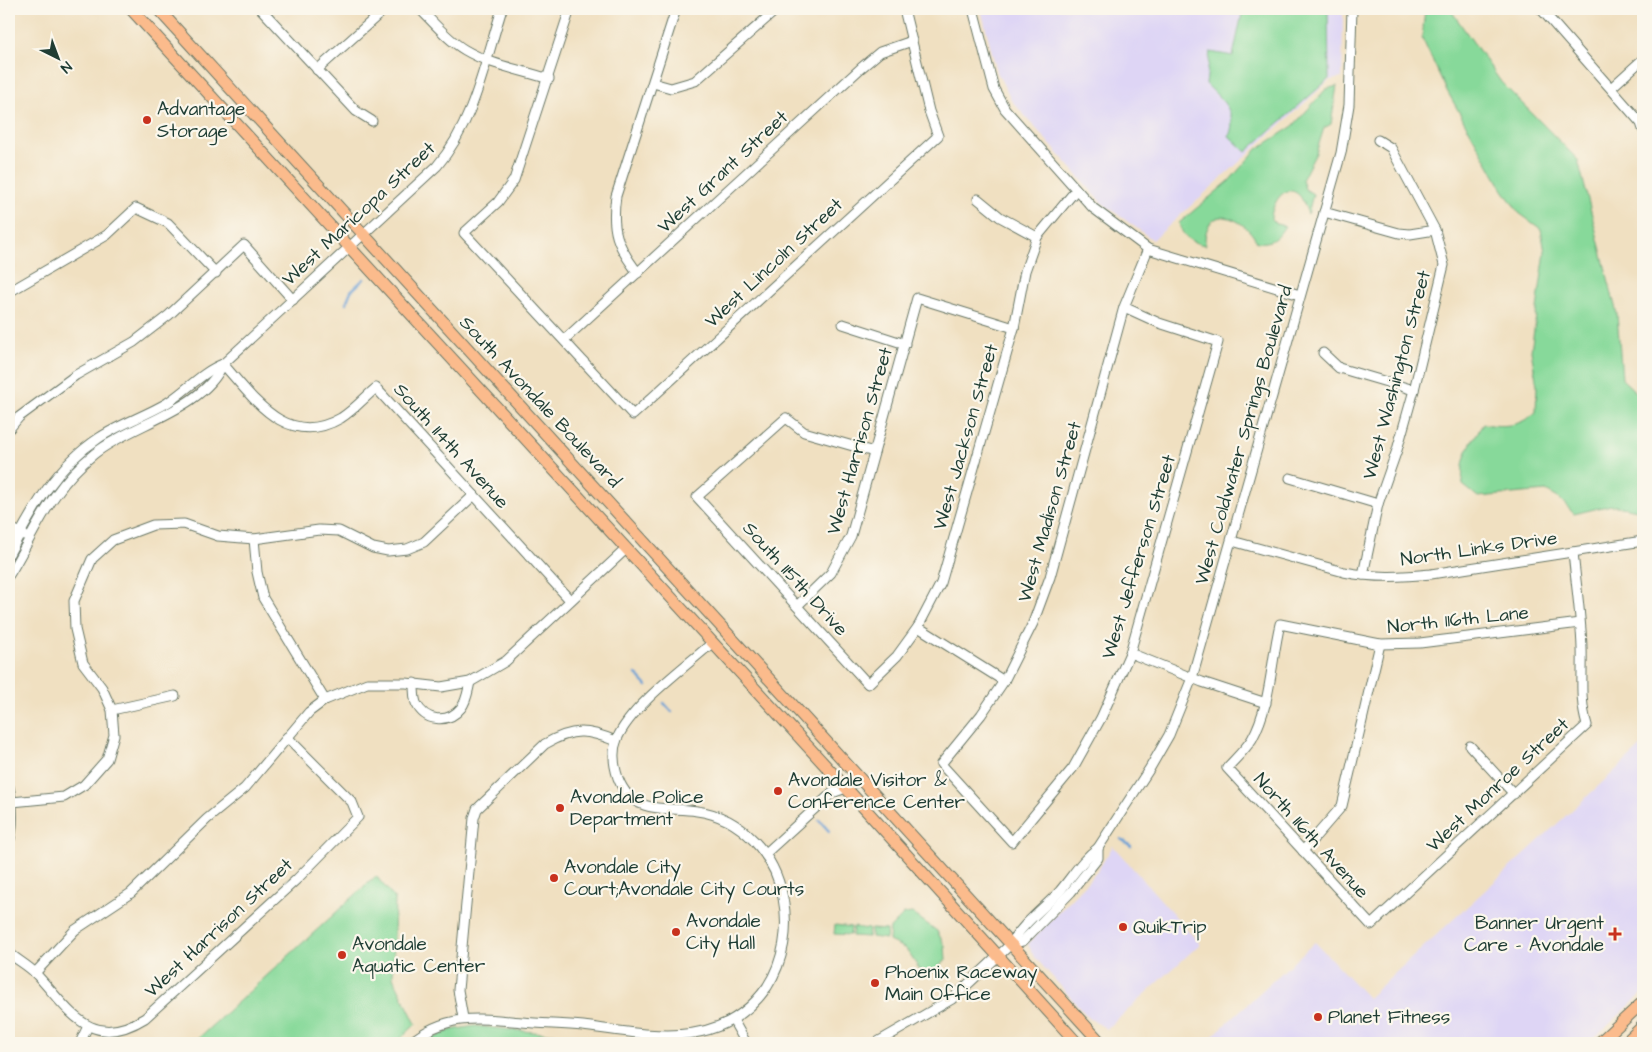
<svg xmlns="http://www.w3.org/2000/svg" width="1652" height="1052" font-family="'Architects Daughter',sans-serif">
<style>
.built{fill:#ded5f5}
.green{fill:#87d99a;stroke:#538b67}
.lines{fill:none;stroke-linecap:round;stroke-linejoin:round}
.stream{stroke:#669fd5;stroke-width:2.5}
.minor-casing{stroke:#687665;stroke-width:11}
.major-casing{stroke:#687665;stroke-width:13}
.minor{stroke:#fff;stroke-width:9}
.major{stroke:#fbbb8c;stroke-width:11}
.poi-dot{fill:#c8321e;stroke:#fbf7ec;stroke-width:2}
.labels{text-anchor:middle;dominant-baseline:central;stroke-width:4.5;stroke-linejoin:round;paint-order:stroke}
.poi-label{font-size:19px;fill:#1f3d34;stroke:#fbf7ec;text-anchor:start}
.street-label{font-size:19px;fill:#1f3d34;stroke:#fbf7ec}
</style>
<rect width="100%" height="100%" fill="#fbf7ec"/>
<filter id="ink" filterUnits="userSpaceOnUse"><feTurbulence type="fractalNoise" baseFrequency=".02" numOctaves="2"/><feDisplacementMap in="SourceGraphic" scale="10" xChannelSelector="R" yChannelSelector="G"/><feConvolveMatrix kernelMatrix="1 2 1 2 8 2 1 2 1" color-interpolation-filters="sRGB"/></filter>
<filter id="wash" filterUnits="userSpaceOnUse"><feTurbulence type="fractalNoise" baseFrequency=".0096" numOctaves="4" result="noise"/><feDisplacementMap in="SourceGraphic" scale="20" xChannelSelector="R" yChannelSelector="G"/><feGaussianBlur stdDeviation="1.12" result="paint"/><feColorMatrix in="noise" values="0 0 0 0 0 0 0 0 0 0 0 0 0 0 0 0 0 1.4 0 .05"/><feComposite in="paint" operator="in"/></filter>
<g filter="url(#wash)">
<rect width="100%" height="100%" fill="#f0e0c1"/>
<g class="built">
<polygon points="981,9 1343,9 1342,78 1330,80 1153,240 1102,203 1011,100 997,72"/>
<polygon points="1643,745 1643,993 1589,1043 1205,1043 1315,942 1368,998"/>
<polygon points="1113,846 1200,944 1107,1029 1089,1018 1033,955 1028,944 1081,889 1098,870"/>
</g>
<g class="green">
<path d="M1243 9H1328L1329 79 1246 152 1229 136C1239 113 1221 99 1206 84L1210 52 1233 56Z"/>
<path d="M1425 9H1450L1501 82 1578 160 1617 314 1622 379 1643 399V511L1611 505 1574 514 1560 499 1546 491 1478 497 1463 485C1460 457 1469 446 1483 424 1505 427 1519 427 1536 412L1537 385 1531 351 1545 252 1541 229 1519 213 1503 190 1446 89 1422 38Z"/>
<path d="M1337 86 1331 124 1324 128 1316 153 1302 180 1305 189 1313 194 1308 214C1306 209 1303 199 1299 195 1284 181 1271 206 1271 219L1276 224 1285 226C1277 238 1272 244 1257 242 1243 215 1204 202 1205 245 1190 242 1183 238 1179 223L1229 181 1257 149 1293 126 1326 89Z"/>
<polygon points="376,876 395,899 393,977 416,1024 396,1043 193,1043"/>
<polygon points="912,913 937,931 945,946 946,960 932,973 920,970 906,949 889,941 890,928 904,914"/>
<polygon points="835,925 851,927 850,935 834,934"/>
<polygon points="853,927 869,929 868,937 852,936"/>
<polygon points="871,929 887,930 886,939 871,937"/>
<polygon points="475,1026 572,1036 571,1043 423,1043 451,1030"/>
</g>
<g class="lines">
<g class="stream">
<polyline points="346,303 351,291 364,279"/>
<polyline points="636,674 647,686"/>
<polyline points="664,703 672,712"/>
<polyline points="819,820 829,831"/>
<polyline points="1121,839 1131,846"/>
</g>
</g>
</g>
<g filter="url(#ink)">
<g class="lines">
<defs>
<g id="minor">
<polyline points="261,9 356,111 372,121"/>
<path d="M420 9C434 23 448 40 465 50 490 65 522 70 549 79"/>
<polyline points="570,9 514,180 498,202 464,233 633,415 938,136 929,111 904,9"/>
<polyline points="973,9 994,89 1005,109 1093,208 1148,249 1300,295"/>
<polyline points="1541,9 1641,123 1643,129"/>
<polyline points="317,70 385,9"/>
<polyline points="653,83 671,88 695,81 777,9"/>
<polyline points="1611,88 1643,59"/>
<polyline points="978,199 1000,217 1037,237"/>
<polyline points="1324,212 1399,233 1410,234 1435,230"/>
<path d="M638 273C617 246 611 230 616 196L676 9"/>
<polyline points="9,292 107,235 136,208 168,223 216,273"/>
<polyline points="1124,307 1159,323 1218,342 1130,653 1101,718 1073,768 1012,842 941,764 981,715 1004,681 1033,623 1050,577 1124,307 1148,249"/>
<polyline points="843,324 905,344"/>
<polyline points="564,340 861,68 880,52 912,41"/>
<polyline points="1323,353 1339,368 1414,390"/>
<path d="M223 364C255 400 287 449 341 418 354 410 365 397 376 388L570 600"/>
<polyline points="9,429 19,417 76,375 134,342 169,315 244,245 293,300"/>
<polyline points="874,452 804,432 786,418 697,497 868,684 897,656 918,627 941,583 1014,328 1025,271 1037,237 1076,190"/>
<polyline points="1290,478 1378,504"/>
<polyline points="9,527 24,535"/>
<polyline points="254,539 257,572 263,598 325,700"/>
<path d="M1232 541 1344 572C1374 578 1401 577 1431 574L1643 541"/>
<path d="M1573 552C1576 584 1581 616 1582 648 1583 675 1579 699 1587 725L1371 925 1227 768C1235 759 1245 750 1252 739 1271 705 1271 661 1280 624L1380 644 1420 643 1580 623"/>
<path d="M9 554C33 509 55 467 99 438 120 424 145 416 167 403 186 391 202 372 223 364L437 166C474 123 485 62 502 9"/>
<path d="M9 575C37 529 50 489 94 454 131 424 203 410 223 364"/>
<polyline points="1363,575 1378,504 1397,450 1414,390 1444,265 1435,230 1391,148 1378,140"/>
<polyline points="797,606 831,573 851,536 917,298 1014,328"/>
<polyline points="918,627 1004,681"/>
<polyline points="1130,653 1202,682 1266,703"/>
<path d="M414 683C414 690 414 697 416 703 425 722 448 724 461 708 467 701 468 690 470 682"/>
<polyline points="112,710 175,696"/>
<polyline points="1470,746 1514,794"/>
<path d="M9 787C13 805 14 825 9 843"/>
<polyline points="12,802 64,797 84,785 107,759 114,735 112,710 102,688 83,663 75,629 74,601 92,559 113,540 153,525 184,524 218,536 254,539 319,530 339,531 373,548 388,551 407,549 424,542 474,495"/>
<polyline points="1303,851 1342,806 1380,644"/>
<polyline points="766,853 832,793 846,788 860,779"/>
<polyline points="1011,944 1023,941 1071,892 1098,858 1098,848"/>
<path d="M9 953C17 960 29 966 36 974 70 1010 90 1052 145 1018L297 879 358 817 352 802 287 737"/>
<polyline points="35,973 75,930 131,893 207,819 245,788 309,712 325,700 367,683 406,683 441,687 470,682 506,661 626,549"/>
<path d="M463 1018 458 990 474 818 477 809 545 744C573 728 587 729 616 741"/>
<polyline points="733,1020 746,1043"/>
<polyline points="80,1043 88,1026"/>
<path d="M410 1043C446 1013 479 1018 522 1022 542 1024 563 1024 583 1026 652 1035 721 1052 767 987 784 961 789 928 783 898 775 855 742 817 697 811 679 808 661 811 644 805 631 801 623 791 618 778 614 766 612 751 617 739 631 706 684 668 712 643"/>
<path d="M876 1043 952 999 1011 944C1022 924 1043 909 1059 892 1072 877 1082 859 1098 848L1150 768 1169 735 1192 678 1341 153 1349 105 1352 9"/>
</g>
<g id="major">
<polyline points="131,9 846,788 1077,1043"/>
<polyline points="158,9 1101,1043"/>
<polyline points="1599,1043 1643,1002"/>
<polyline points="1625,1043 1643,1026"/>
</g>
</defs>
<use href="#minor" class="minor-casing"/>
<use href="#major" class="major-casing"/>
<use href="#minor" class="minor"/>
<use href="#major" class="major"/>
</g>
</g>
<g class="poi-dot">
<circle cx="147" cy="120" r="5"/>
<circle cx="778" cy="791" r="5"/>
<circle cx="560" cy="808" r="5"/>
<circle cx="554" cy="878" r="5"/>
<circle cx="1123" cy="927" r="5"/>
<circle cx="676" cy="932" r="5"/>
<path d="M1612.5 926.5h5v5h5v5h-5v5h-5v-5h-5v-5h5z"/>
<circle cx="342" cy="955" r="5"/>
<circle cx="875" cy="983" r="5"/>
<circle cx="1318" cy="1017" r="5"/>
</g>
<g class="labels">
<g class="poi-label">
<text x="157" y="109">Advantage<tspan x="157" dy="22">Storage</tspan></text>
<text x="788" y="780">Avondale Visitor &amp;<tspan x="788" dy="22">Conference Center</tspan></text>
<text x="570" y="797">Avondale Police<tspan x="570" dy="22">Department</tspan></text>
<text x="564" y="867">Avondale City<tspan x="564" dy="22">Court;Avondale City Courts</tspan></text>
<text x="686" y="921">Avondale<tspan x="686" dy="22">City Hall</tspan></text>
<text x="1604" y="923" text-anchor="end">Banner Urgent<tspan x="1604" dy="22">Care - Avondale</tspan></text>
<text x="1133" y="927">QuikTrip</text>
<text x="352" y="944">Avondale<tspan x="352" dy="22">Aquatic Center</tspan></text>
<text x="885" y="972">Phoenix Raceway<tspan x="885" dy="22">Main Office</tspan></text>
<text x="1328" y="1017">Planet Fitness</text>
</g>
<g class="street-label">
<text transform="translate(723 172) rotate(-43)">West Grant Street</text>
<text transform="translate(359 214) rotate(-43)">West Maricopa Street</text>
<text transform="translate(774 263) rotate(-43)">West Lincoln Street</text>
<text transform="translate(1397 375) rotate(-75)">West Washington Street</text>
<text transform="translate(540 402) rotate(47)">South Avondale Boulevard</text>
<text transform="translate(1244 435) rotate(-74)">West Coldwater Springs Boulevard</text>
<text transform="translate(966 437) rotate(-74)">West Jackson Street</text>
<text transform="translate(860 441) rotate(-74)">West Harrison Street</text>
<text transform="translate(451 446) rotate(48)">South 114th Avenue</text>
<text transform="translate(1050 512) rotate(-74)">West Madison Street</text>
<text transform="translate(1479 549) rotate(-8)">North Links Drive</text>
<text transform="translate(1139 557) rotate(-73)">West Jefferson Street</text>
<text transform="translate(795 579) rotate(48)">South 115th Drive</text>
<text transform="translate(1458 620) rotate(-6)">North 116th Lane</text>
<text transform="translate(1498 785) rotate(-43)">West Monroe Street</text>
<text transform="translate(1311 836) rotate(48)">North 116th Avenue</text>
<text transform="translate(219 928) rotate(-43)">West Harrison Street</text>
</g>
</g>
<rect width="1652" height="1052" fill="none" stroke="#fbf7ec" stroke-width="30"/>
<g transform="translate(58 58) rotate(138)" stroke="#fbf7ec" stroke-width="4" paint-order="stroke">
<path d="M0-4L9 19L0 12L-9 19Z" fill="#1f3d34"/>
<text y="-8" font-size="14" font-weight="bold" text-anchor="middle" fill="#1f3d34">N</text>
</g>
</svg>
